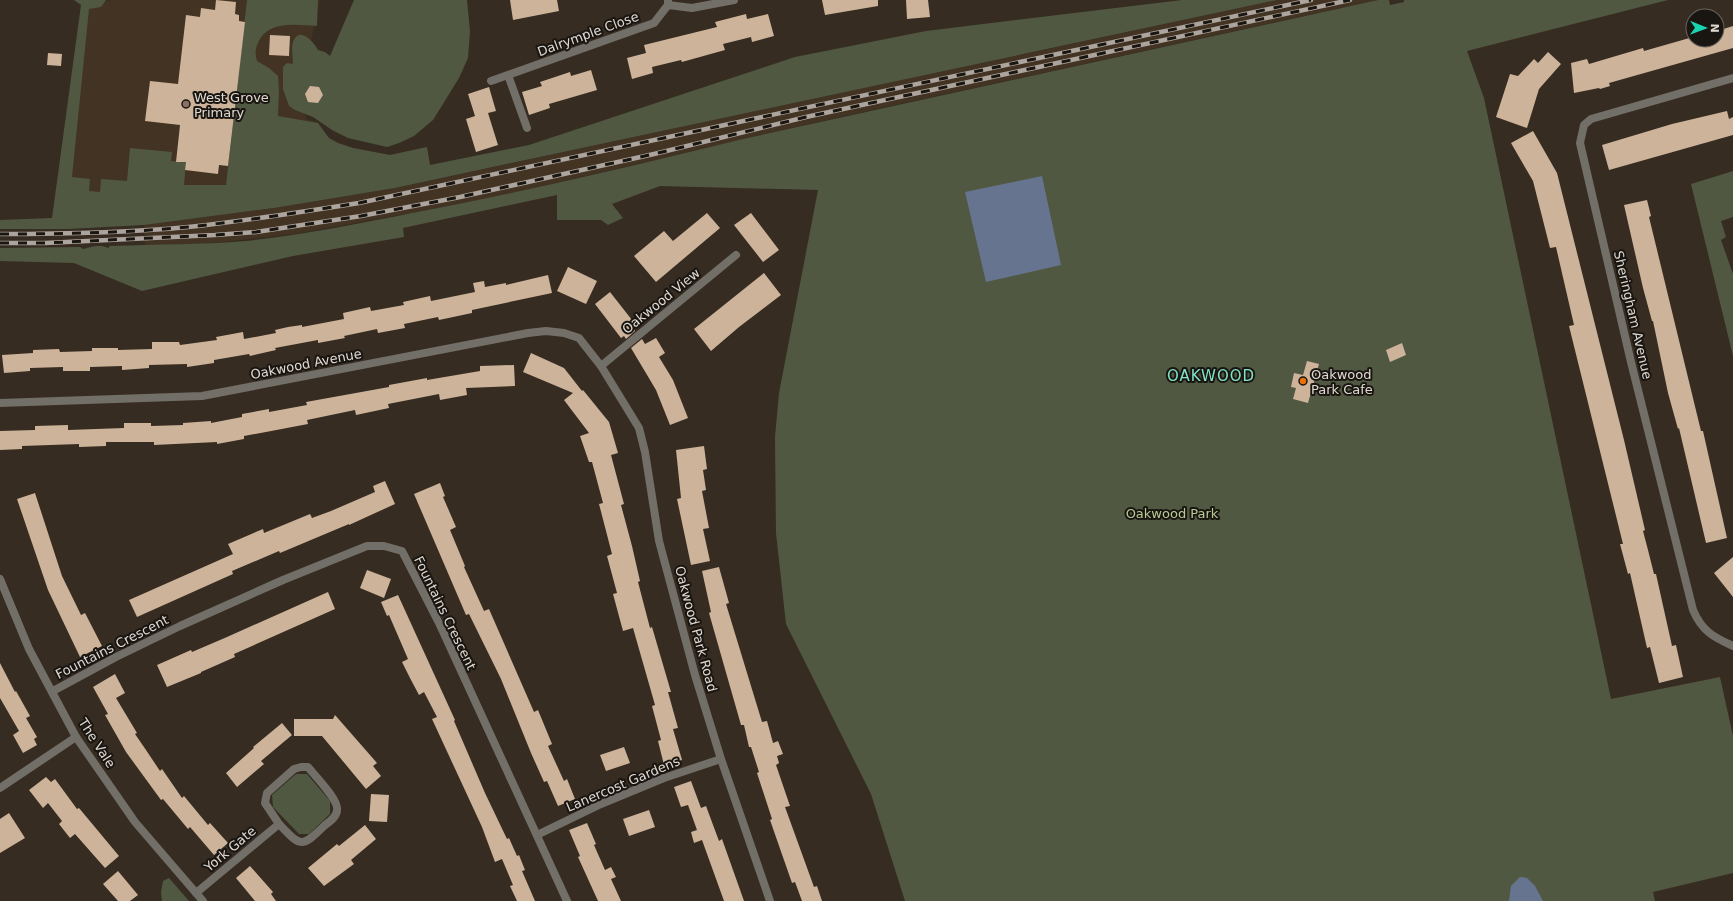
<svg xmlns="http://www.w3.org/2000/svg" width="1733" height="901" font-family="'DejaVu Sans',sans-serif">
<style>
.built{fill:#423323}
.green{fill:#505842}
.water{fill:#667490}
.building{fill:#cdb39a}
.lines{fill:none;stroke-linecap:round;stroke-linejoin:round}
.street{stroke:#726e68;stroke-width:8}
.rail-casing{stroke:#ada59d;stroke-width:4.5}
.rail{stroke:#191510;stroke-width:3;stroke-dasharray:9;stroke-linecap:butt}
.education-dot{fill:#8d6e63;stroke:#191510;stroke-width:1.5}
.food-dot{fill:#e8710a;stroke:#191510;stroke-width:1.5}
.labels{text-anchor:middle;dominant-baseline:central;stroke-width:4;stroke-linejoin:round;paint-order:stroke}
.street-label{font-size:13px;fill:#e0d9d2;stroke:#191510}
.poi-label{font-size:13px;fill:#e0d9d2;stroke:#191510;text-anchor:start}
.park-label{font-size:13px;fill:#b9cc96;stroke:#191510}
.quarter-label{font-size:15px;letter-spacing:1px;fill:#80e2c8;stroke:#191510}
</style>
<rect width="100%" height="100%" fill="#362c21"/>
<g class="built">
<polygon points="112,0 320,0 301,87 306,119 318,123 328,138 338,143 353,148 390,155 427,147 349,177 56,196 81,5"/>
<polygon points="1277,0 1378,0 822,121 483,200 295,234 205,244 145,245 144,225 274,208 395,188"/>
</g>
<g class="green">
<path d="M74 0H106L101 7 89 9 72 177 90 179 89 191 100 192 101 179 127 181 130 148 172 152 171 161 186 162 184 185H226L247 0H318L317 26C296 25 268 20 258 43 255 50 255 53 257 61L269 68 278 76 279 90 278 116 318 123 329 138 338 143 353 148 390 155 427 147 430 165 529 145 795 57 926 31 1182 0H1277L460 174 395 188 274 208 144 225 68 229H0V220L52 218 81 5Z"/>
<path d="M354 0H467L470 31 468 58 459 78 433 120 414 136 399 143 387 147 348 138 332 130 313 117 295 110 289 106 283 89V67L287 63 293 64C293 57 291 48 293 42 299 25 314 42 318 50L325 52 330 56Z"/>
<path d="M1378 0H1389L1390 5 1404 2V0H1668L1467 51 1484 98 1611 699 1720 677 1733 736V873L1653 892 1655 901H905L871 794 786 624 776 533 775 437 779 393 818 190 660 186 612 204 623 218 608 225 601 220H557V195L403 228 404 237 293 256 142 291 74 263 0 261V248L80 247 83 249C91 247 99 244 108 248L110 246C156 244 201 245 246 241 302 235 357 224 412 213 523 192 633 166 743 139Z"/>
<polygon points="1733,171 1733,217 1721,221 1726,237 1721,240 1733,274 1733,356 1691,184"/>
<polygon points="296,774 307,774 330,801 330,814 309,834 299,834 273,807 272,795"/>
<polygon points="169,878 189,901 162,901 161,892 163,881"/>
</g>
<g class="water">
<polygon points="1042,176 1061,265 986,282 965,192"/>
<polygon points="1520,877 1527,878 1535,886 1543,901 1509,901 1511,886"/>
</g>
<g class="building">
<polygon points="216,0 236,2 235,14 239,15 239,21 245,22 228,166 219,165 218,174 185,170 186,162 176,162 180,125 145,121 150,81 178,84 186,15 200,17 201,8 215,10"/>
<polygon points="510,0 557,0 559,11 513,20"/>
<polygon points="822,0 878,0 878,6 825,15"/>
<polygon points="906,0 928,0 930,17 907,19"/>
<polygon points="746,14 747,19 768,14 774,36 752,42 751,37 723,44 725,50 682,62 681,60 652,67 653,73 632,79 627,58 646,53 644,45 717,27 715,22"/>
<polygon points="1733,26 1733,48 1609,83 1610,86 1600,89 1599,88 1574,93 1571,63 1587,59 1589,64 1643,48 1644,51 1693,37 1693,40 1717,40 1717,31"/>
<polygon points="270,35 290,36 289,56 269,55"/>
<polygon points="1548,52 1561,64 1539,89 1527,128 1496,117 1510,74 1518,76 1534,59 1538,63"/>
<polygon points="48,53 62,54 61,66 47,65"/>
<polygon points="591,70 597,90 549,104 550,108 529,115 522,92 542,86 540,82 570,72 571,76"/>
<polygon points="310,86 319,87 323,95 318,103 308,102 305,94"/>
<polygon points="489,87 496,111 488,113 498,145 476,152 466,119 475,116 468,94"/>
<polygon points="1727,111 1729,119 1733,117 1733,135 1609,170 1602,145 1672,124"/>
<polygon points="1533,131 1557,173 1624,440 1645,530 1643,531 1648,550 1654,574 1656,574 1672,646 1676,645 1683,677 1659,683 1650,647 1647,648 1630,573 1628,574 1620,544 1623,544 1569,326 1574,325 1556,247 1550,248 1533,181 1511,143"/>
<polygon points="1647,200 1651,216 1649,217 1658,254 1701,431 1703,431 1727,538 1706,543 1679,428 1678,429 1668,393 1653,321 1652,321 1643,288 1624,205"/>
<polygon points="707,213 720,228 656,282 634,256 664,231 673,241"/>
<polygon points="751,213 779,250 763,262 734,225"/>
<polygon points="568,267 597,281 586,304 557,291"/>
<polygon points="764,273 781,295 739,327 711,351 694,329"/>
<polygon points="548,275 552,293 472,310 472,313 439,320 438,317 404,324 405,328 378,333 377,329 344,336 345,338 318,343 318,340 275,348 276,350 250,356 249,354 214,360 214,363 187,367 187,364 149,365 149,368 122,370 122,366 90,367 90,371 63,371 63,367 30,368 30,371 4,373 2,355 33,353 33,350 59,349 60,352 92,351 92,348 118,348 118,350 152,349 152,342 179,342 180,345 217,340 216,337 243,332 244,339 276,333 275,330 288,327 302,325 302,327 344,319 343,313 370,307 371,311 404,305 403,302 430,296 431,301 475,292 473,283 484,281 485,287 506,283 506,285"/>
<polygon points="610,292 632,320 629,323 635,331 626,339 624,336 621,338 595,304"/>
<polygon points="656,338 665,353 659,357 673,380 688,418 670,425 656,390 631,348 642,339 645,344"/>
<polygon points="1402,343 1406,355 1390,362 1386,350"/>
<polygon points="531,353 564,368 582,391 583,390 609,422 618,453 611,455 624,504 621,505 632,546 640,581 638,582 650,628 652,627 671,692 668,692 678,728 673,729 682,760 664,765 658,741 661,740 652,706 655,705 633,628 623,631 613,594 617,593 607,556 612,554 599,504 603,503 592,462 589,462 580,436 589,433 564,400 573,393 523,372"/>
<polygon points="1307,361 1319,364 1308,403 1293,399 1296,388 1291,387 1294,373 1303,375"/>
<polygon points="514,365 515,386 466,388 467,395 440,400 439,394 388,404 389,408 356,415 355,410 307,420 308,424 244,436 244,439 217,444 217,442 154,445 154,442 106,442 106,446 79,447 79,444 22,446 22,449 0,450 0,431 35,430 35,426 68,425 68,430 124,428 124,423 151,423 151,426 183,425 183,423 211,421 211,423 242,417 242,414 269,409 269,412 307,405 306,402 389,387 389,385 427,378 427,380 480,371 480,366"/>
<polygon points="704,446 707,469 703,470 706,490 702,491 709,528 703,529 710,561 691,565 677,499 681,498 676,450"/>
<polygon points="385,481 395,504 349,525 349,524 280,553 279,551 232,571 233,574 137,617 129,600 233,554 228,544 263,529 264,533 310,514 312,518 331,511 375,492 373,486"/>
<polygon points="440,483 445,496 443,497 456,527 450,530 465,566 464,567 484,611 489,609 534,712 538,710 552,744 548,746 564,781 567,779 575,799 558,806 547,781 544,782 531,753 501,679 469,614 466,615 414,494"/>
<polygon points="35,493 62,576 81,615 85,613 102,646 80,657 48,590 17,499"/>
<polygon points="1733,557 1733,597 1714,573"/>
<polygon points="719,567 729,603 726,604 762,722 767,721 773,743 778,741 783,754 777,756 779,763 776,765 790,806 785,807 814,887 817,886 822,901 802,901 795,882 792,883 770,820 772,819 757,773 759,772 751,747 749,747 744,725 741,725 709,613 711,612 702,571"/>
<polygon points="367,570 391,579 384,598 360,588"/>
<polygon points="328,592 335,609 234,654 235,657 201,672 201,673 167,687 157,665 191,650 192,652 227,637"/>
<polygon points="398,595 455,720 454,721 485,793 507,839 509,838 517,856 519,855 525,870 522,871 535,901 517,901 510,886 513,885 502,859 495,862 482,827 432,719 437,717 424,692 419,695 410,678 402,662 408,659 389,615 387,616 381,602"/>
<polygon points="0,663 15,692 16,691 30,716 26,718 37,737 34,739 37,745 23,753 13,735 19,731 0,698"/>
<polygon points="115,674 125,693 116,698 137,733 135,734 146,750 160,771 162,769 182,798 184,796 208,825 210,823 228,843 214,855 190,827 188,829 163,799 161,800 126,752 105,715 108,714 93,687"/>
<polygon points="335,715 377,763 373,766 381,776 366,789 322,736 294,736 294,719 333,719"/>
<polygon points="282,723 292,735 261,761 264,764 237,787 226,773 254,748 253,747"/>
<polygon points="624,747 630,763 606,771 600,755"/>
<polygon points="46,777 51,782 55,779 77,809 79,808 119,856 105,868 75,834 70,838 59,824 62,821 48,803 43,808 29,790"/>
<polygon points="691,781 701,808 706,806 719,841 722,839 744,901 724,901 702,840 694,843 691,832 697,830 688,805 681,807 674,787"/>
<polygon points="371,794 389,795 387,822 369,821"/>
<polygon points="649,810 655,827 629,836 623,819"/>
<polygon points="9,813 25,838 0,853 0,819"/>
<polygon points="587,823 596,844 594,845 605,870 611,867 616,877 611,879 621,901 598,901 578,857 580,856 569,830"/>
<polygon points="365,825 376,839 351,860 354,864 324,886 308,868 337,844 339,846"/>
<polygon points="250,866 273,892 271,894 276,901 255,901 236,878"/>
<polygon points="118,871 138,895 130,901 118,901 103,884"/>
</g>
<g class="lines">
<g class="street">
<polyline points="668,1 668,5 692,8 734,0"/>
<polyline points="508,75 527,128"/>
<path d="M1733 78 1591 119 1584 125 1580 143 1631 362 1693 610C1702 631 1713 637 1733 646"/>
<polyline points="491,81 654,23 668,5"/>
<polyline points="601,366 736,255"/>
<polyline points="0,403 202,396 528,333 546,331 564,333 579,338 601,366 639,428 645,452 659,541 695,675 721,759 770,901"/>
<polyline points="0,579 29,649 76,737 135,822 203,901"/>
<polyline points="53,691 116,657 180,626 283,580 367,546 384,546 402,551 440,625 567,901"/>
<polyline points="0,788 76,737"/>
<polyline points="537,835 601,804 664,778 721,759"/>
<path d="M196 893 279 824 265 803 267 793 294 769 301 767H308C315 776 339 800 337 810 337 817 329 822 324 826 301 849 300 846 279 824"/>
</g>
<defs>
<g id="rail">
<path d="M0 234C62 234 125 233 188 227 245 221 302 212 359 203L1311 0"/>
<polyline points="0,243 45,243 215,235 256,232 361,216 460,197 654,154 806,117 1350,0"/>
</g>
</defs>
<use href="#rail" class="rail-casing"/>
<use href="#rail" class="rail"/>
</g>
<circle class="education-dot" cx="186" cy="104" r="4"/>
<circle class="food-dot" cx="1303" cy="381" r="4"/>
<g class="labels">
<g class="street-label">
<text transform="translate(588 34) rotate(-20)">Dalrymple Close</text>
<text transform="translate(661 301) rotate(-39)">Oakwood View</text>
<text transform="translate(1633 315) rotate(77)">Sheringham Avenue</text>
<text transform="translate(306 364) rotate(-11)">Oakwood Avenue</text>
<text transform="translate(445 613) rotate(64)">Fountains Crescent</text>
<text transform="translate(696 629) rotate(75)">Oakwood Park Road</text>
<text transform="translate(112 647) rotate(-27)">Fountains Crescent</text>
<text transform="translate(97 743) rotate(57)">The Vale</text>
<text transform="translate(623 784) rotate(-23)">Lanercost Gardens</text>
<text transform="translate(230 849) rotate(-40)">York Gate</text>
</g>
<g class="poi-label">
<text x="194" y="97">West Grove<tspan x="194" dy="15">Primary</tspan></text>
<text x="1311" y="374">Oakwood<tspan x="1311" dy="15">Park Cafe</tspan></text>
</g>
<g class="park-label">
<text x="1172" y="513">Oakwood Park</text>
</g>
<g class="quarter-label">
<text x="1211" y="376">OAKWOOD</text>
</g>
</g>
<g transform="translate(1705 28) rotate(91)"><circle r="19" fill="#191510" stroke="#69635e"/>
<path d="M0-3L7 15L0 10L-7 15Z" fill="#18d5b2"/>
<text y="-6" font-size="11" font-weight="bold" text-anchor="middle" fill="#e0d9d2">N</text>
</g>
</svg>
